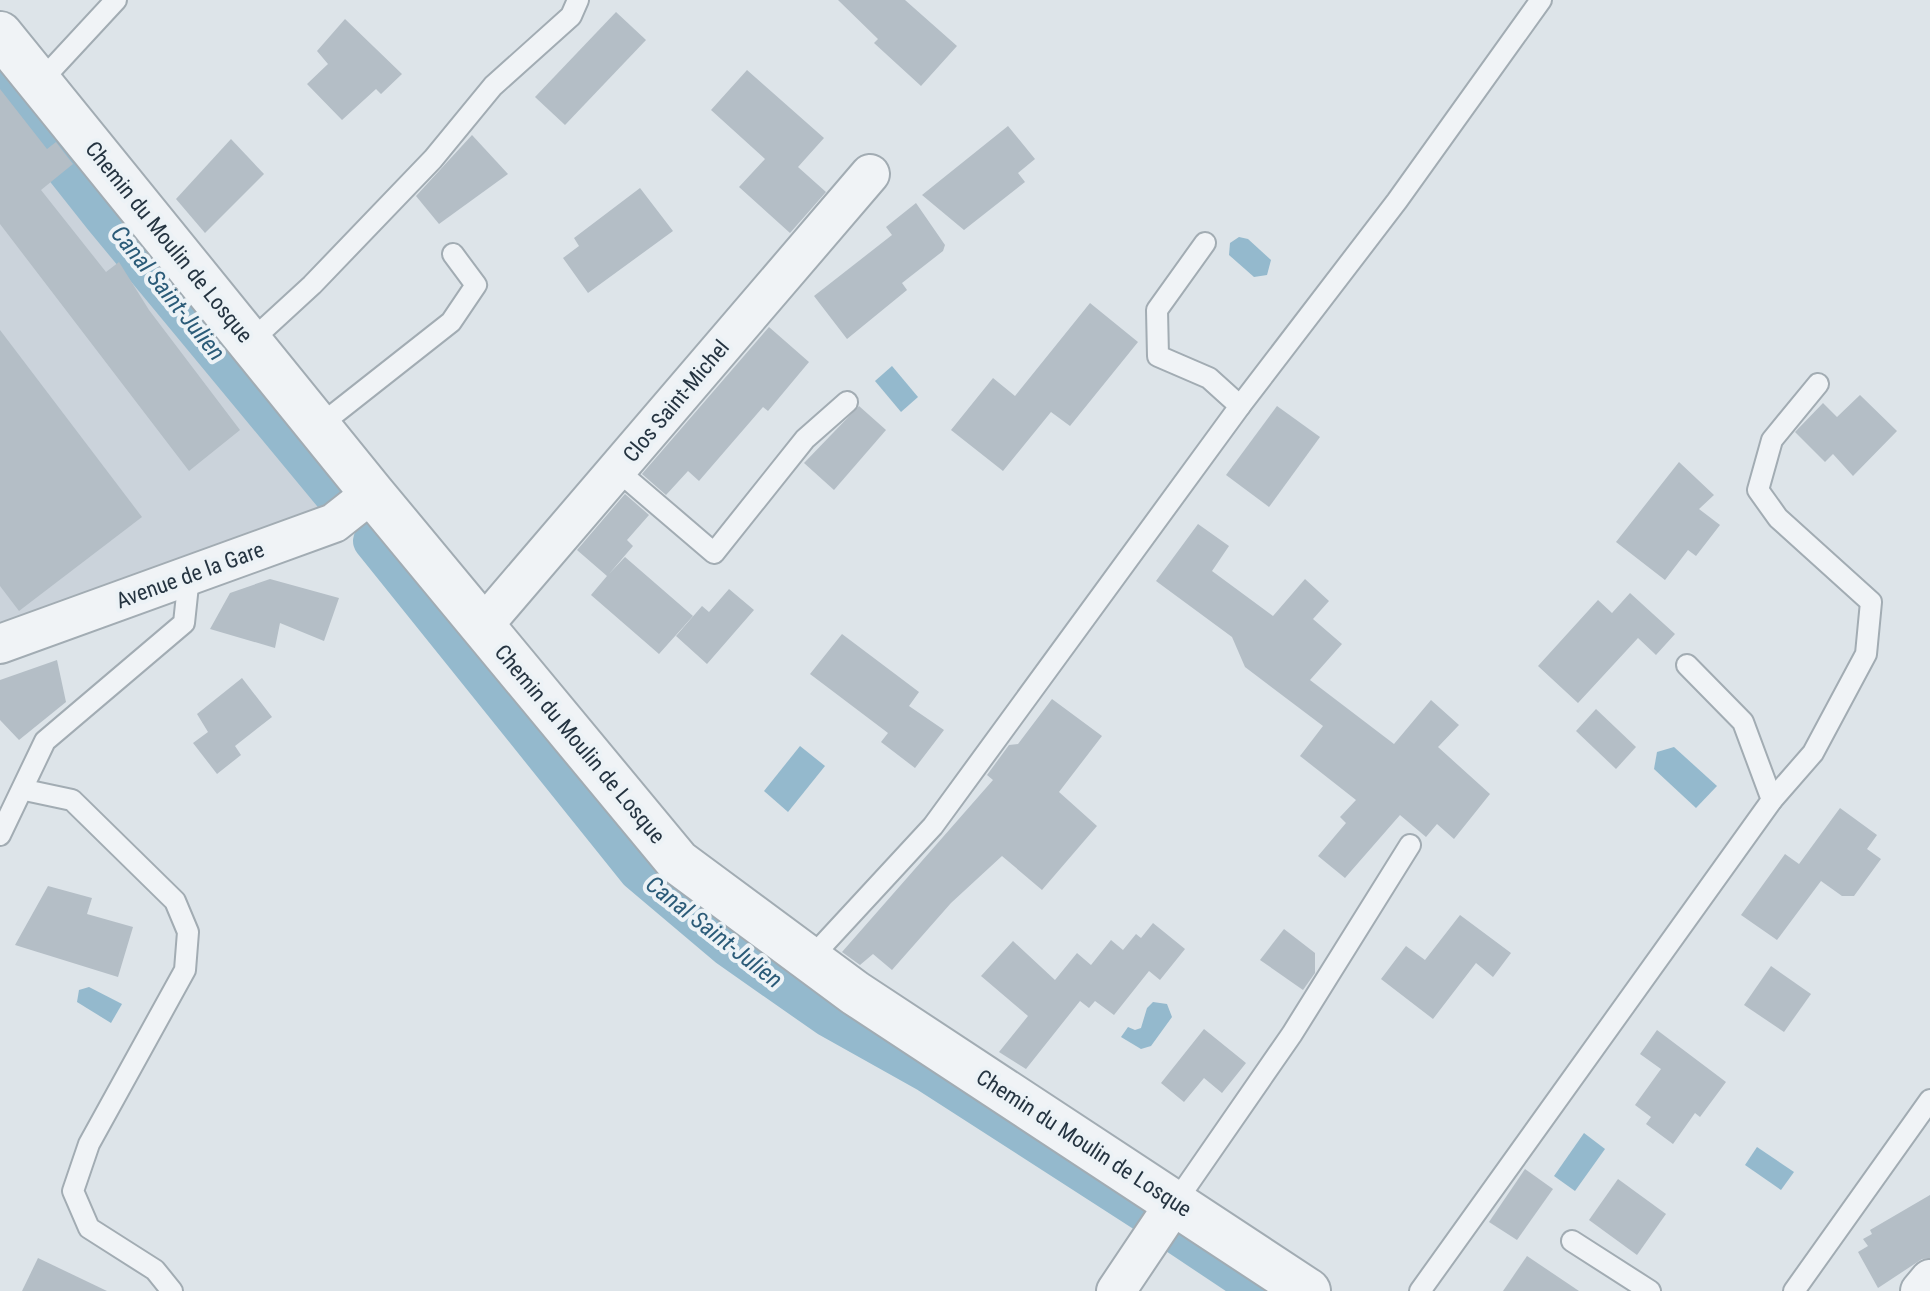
<svg xmlns="http://www.w3.org/2000/svg" width="1930" height="1291" font-family="'Roboto Condensed',sans-serif">
<style>
.built{fill:#cbd3db}
.water{fill:#94b9cd}
.lines{fill:none;stroke-linecap:round;stroke-linejoin:round}
.canal{stroke:#94b9cd;stroke-width:38}
.building{fill:#b4bec6}
.service-casing{stroke:#a2acb3;stroke-width:24}
.minor-casing{stroke:#a2acb3;stroke-width:42}
.tertiary-casing{stroke:#a2acb3;stroke-width:48}
.service{stroke:#f0f3f6;stroke-width:20}
.minor{stroke:#f0f3f6;stroke-width:38}
.tertiary{stroke:#f0f3f6;stroke-width:44}
.labels{text-anchor:middle;dominant-baseline:central;stroke-width:8;stroke-linejoin:round;paint-order:stroke}
.street-label{font-size:22px;fill:#253441;stroke:#ecf2f6}
.water-label{font-size:24px;font-style:italic;fill:#2b5b78;stroke:#ecf2f6}
</style>
<rect width="100%" height="100%" fill="#dde4e9"/>
<polygon class="built" points="0,109 325,509 0,630"/>
<g class="water">
<polygon points="1239,237 1248,239 1271,260 1267,275 1254,277 1229,255 1230,243"/>
<polygon points="892,366 918,397 901,412 875,381"/>
<polygon points="800,746 825,766 788,812 764,791"/>
<polygon points="1674,747 1717,786 1696,808 1654,769 1657,752"/>
<polygon points="89,987 122,1004 111,1023 77,1002 79,990"/>
<polygon points="1153,1002 1167,1004 1172,1017 1151,1046 1141,1049 1121,1037 1128,1027 1135,1030 1141,1028 1147,1008"/>
<polygon points="1584,1133 1605,1149 1575,1191 1554,1176"/>
<polygon points="1757,1147 1794,1172 1781,1190 1745,1165"/>
</g>
<g class="lines">
<g class="canal">
<polyline points="0,88 103,218 335,498"/>
<polyline points="372,541 638,872 728,948 828,1018 928,1074 1150,1217"/>
<polyline points="1176,1235 1260,1291"/>
</g>
</g>
<g class="building">
<polygon points="838,0 905,0 957,46 921,86 874,43 878,39"/>
<polygon points="616,12 646,40 565,125 535,97"/>
<polygon points="345,19 402,74 381,94 376,89 342,120 307,84 328,64 317,51"/>
<polygon points="747,70 824,138 798,167 826,192 790,233 739,187 765,159 711,110"/>
<polygon points="0,89 47,149 56,142 73,164 41,190 106,272 119,262 149,310 240,430 189,471 0,224"/>
<polygon points="1008,126 1035,159 1018,173 1025,182 964,230 922,195"/>
<polygon points="472,135 508,174 439,224 416,196"/>
<polygon points="231,139 264,174 205,233 176,199"/>
<polygon points="640,188 673,231 588,293 563,258 579,246 574,238"/>
<polygon points="916,203 945,245 943,251 902,283 907,290 847,339 814,296 892,235 886,227"/>
<polygon points="1090,303 1138,342 1070,426 1051,412 1003,471 951,430 993,378 1015,396"/>
<polygon points="769,327 809,362 768,411 763,407 699,481 688,471 666,495 642,474"/>
<polygon points="0,330 142,517 19,611 0,586"/>
<polygon points="1860,395 1897,431 1853,476 1833,454 1825,462 1795,432 1823,403 1837,417"/>
<polygon points="859,406 886,430 834,490 804,463"/>
<polygon points="1277,406 1320,437 1269,507 1226,475"/>
<polygon points="1679,462 1714,495 1699,509 1720,525 1696,556 1688,550 1665,580 1616,542"/>
<polygon points="625,494 649,515 627,540 633,546 609,574 625,557 693,616 659,654 591,595 607,576 577,550"/>
<polygon points="1198,524 1229,546 1212,571 1273,616 1305,579 1329,601 1313,619 1342,644 1310,680 1394,744 1431,700 1459,725 1438,747 1490,794 1454,839 1437,824 1426,837 1400,815 1345,878 1318,856 1346,823 1340,817 1356,800 1300,756 1323,726 1245,667 1232,637 1156,581"/>
<polygon points="270,579 339,598 324,641 280,623 275,648 210,629 230,593"/>
<polygon points="729,589 754,610 707,664 676,636 702,606 709,612"/>
<polygon points="1630,593 1675,634 1656,655 1638,638 1578,703 1538,666 1598,600 1612,613"/>
<polygon points="842,634 919,692 909,706 944,730 915,768 881,742 888,733 810,674"/>
<polygon points="57,660 66,702 19,740 0,720 0,680"/>
<polygon points="242,678 272,717 235,746 241,755 217,774 193,743 208,732 197,714"/>
<polygon points="1052,699 1102,736 1059,792 1097,826 1042,890 1002,856 951,903 892,970 873,954 860,965 842,952 993,780 987,775 1009,745 1018,744"/>
<polygon points="1596,709 1636,747 1616,769 1576,731"/>
<polygon points="1840,808 1877,835 1867,849 1881,859 1854,896 1842,896 1821,881 1777,940 1741,915 1785,854 1799,864"/>
<polygon points="48,886 92,898 87,914 133,927 118,977 15,945"/>
<polygon points="1460,915 1511,953 1493,977 1476,963 1433,1019 1381,979 1406,946 1425,960"/>
<polygon points="1153,923 1185,949 1160,980 1149,971 1114,1015 1095,1001 1089,1008 1080,1001 1026,1069 999,1052 1028,1016 981,976 1013,941 1055,980 1077,953 1091,965 1111,940 1123,950 1136,934 1141,938"/>
<polygon points="1284,929 1315,953 1315,973 1303,990 1260,960"/>
<polygon points="1771,966 1811,994 1784,1032 1744,1005"/>
<polygon points="1204,1029 1246,1063 1222,1093 1204,1078 1184,1102 1161,1083"/>
<polygon points="1657,1030 1726,1082 1700,1117 1695,1113 1673,1144 1646,1124 1651,1117 1635,1105 1661,1069 1640,1054"/>
<polygon points="1525,1169 1553,1189 1517,1240 1489,1222"/>
<polygon points="1618,1179 1666,1214 1637,1255 1589,1220"/>
<polygon points="1930,1195 1930,1258 1922,1259 1878,1288 1858,1252 1868,1246 1863,1239 1872,1234 1870,1230"/>
<polygon points="1527,1256 1579,1291 1503,1291"/>
<polygon points="38,1258 107,1291 22,1291"/>
</g>
<g class="lines">
<defs>
<g id="service">
<polyline points="40,82 116,0"/>
<polyline points="250,342 312,285 433,159 493,86 571,16 578,0"/>
<polyline points="1240,406 1397,201 1541,0"/>
<polyline points="319,426 451,322 476,285 453,254"/>
<polyline points="617,470 714,553 805,439 847,402"/>
<polyline points="25,790 72,800 175,901 188,932 185,970 89,1144 73,1191 89,1228 155,1270 172,1291"/>
<polyline points="1772,800 1813,753 1866,654 1871,602 1778,518 1758,490 1772,440 1818,384"/>
<polyline points="0,835 45,741 184,623 189,576"/>
<polyline points="810,959 933,826 1240,406 1209,378 1158,356 1157,310 1205,243"/>
<polyline points="1175,1203 1292,1034 1410,845"/>
<polyline points="1572,1241 1650,1291"/>
<polyline points="1420,1291 1772,800 1743,722 1687,665"/>
<polyline points="1794,1291 1930,1100"/>
</g>
<g id="minor">
<polyline points="482,627 870,174"/>
<polyline points="0,644 334,523 372,493"/>
<polyline points="1116,1291 1175,1203"/>
<polyline points="1920,1291 1930,1279"/>
</g>
<polyline id="tertiary" points="0,34 372,493 678,862 855,993 1308,1291"/>
</defs>
<use href="#service" class="service-casing"/>
<use href="#minor" class="minor-casing"/>
<use href="#tertiary" class="tertiary-casing"/>
<use href="#service" class="service"/>
<use href="#minor" class="minor"/>
<use href="#tertiary" class="tertiary"/>
</g>
<g class="labels">
<g class="street-label">
<text transform="translate(169 242) rotate(51)">Chemin du Moulin de Losque</text>
<text transform="translate(676 401) rotate(-50)">Clos Saint-Michel</text>
<text transform="translate(190 575) rotate(-20)">Avenue de la Gare</text>
<text transform="translate(580 744) rotate(50)">Chemin du Moulin de Losque</text>
<text transform="translate(1084 1143) rotate(33)">Chemin du Moulin de Losque</text>
</g>
<g class="water-label">
<text transform="translate(168 293) rotate(51)">Canal Saint-Julien</text>
<text transform="translate(714 932) rotate(38)">Canal Saint-Julien</text>
</g>
</g>
</svg>
